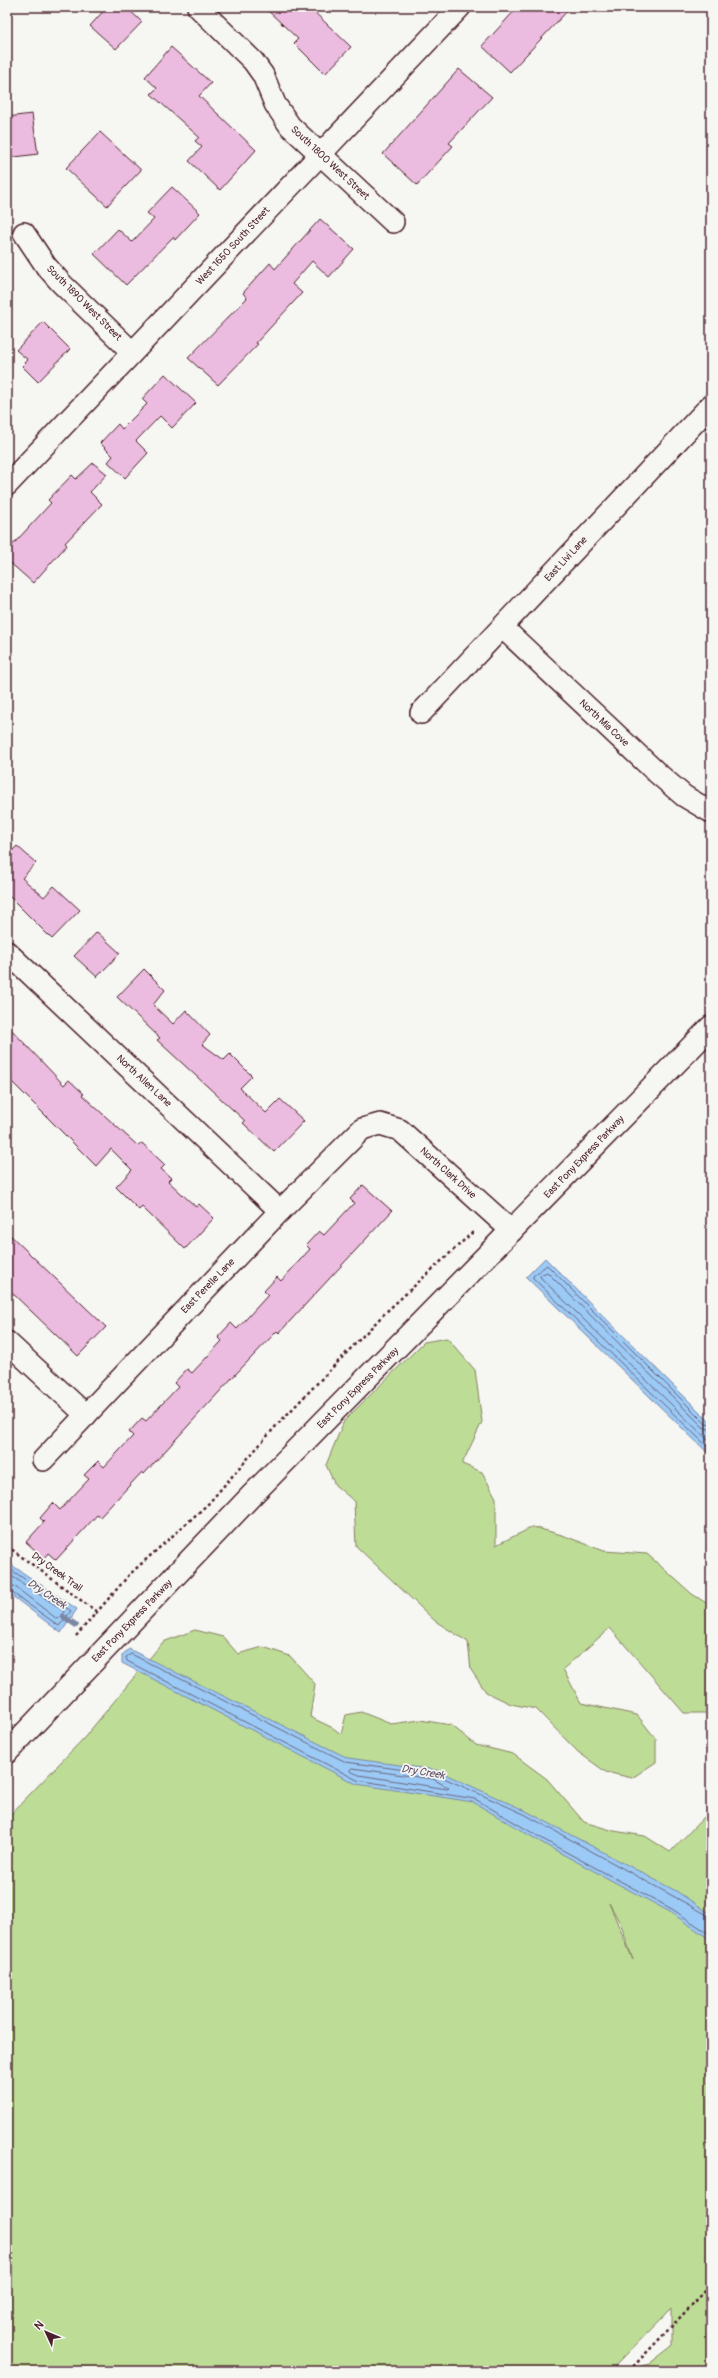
<svg xmlns="http://www.w3.org/2000/svg" width="718" height="2378" font-family="Pangolin,sans-serif">
<style>
.green{fill:#bddd96;stroke:#847e60;fill-rule:evenodd}
.water{fill:#9bcaf6;stroke:#7b86a5}
.lines{fill:none;stroke-linecap:round;stroke-linejoin:round}
.shore{stroke:#6a637c;stroke-width:1}
.stream{stroke:#7b86a5;stroke-width:5.5}
.building{fill:#ebbcdf;stroke:#4a1f2b}
.minor-casing{stroke:#4a1f2b;stroke-width:24}
.tertiary-casing{stroke:#4a1f2b;stroke-width:25}
.path{stroke:#4a1f2b;stroke-width:2.5;stroke-dasharray:3 3;stroke-linecap:butt}
.minor{stroke:#f6f6f2;stroke-width:21}
.tertiary{stroke:#f6f6f2;stroke-width:22}
.labels{text-anchor:middle;dominant-baseline:central;stroke-width:3.5;stroke-linejoin:round;paint-order:stroke}
.street-label{font-size:10px;fill:#4a1f2b;stroke:#f6f6f2}
.water-label{font-size:11px;font-style:italic;fill:#625268;stroke:#f6f6f2}
</style>
<rect width="100%" height="100%" fill="#f6f6f2"/>
<filter id="ink" filterUnits="userSpaceOnUse"><feTurbulence type="fractalNoise" baseFrequency=".025" numOctaves="2"/><feDisplacementMap in="SourceGraphic" scale="8" xChannelSelector="R" yChannelSelector="G"/><feConvolveMatrix kernelMatrix="1 2 1 2 8 2 1 2 1" color-interpolation-filters="sRGB"/></filter>
<g filter="url(#ink)">
<g class="green">
<polygon points="447,1338 475,1370 482,1422 462,1464 482,1472 496,1498 496,1545 533,1527 562,1535 604,1551 647,1554 692,1594 711,1606 711,1713 684,1713 610,1628 563,1669 581,1703 637,1715 656,1739 656,1762 632,1778 606,1772 578,1752 536,1709 511,1704 486,1692 471,1670 468,1642 435,1621 356,1546 354,1501 335,1485 326,1465 344,1421 424,1342"/>
<path d="M195 1630 223 1637 238 1654 263 1647 290 1656 315 1684 310 1717 333 1728 341 1734 346 1715 361 1712 391 1724 420 1720 451 1725 476 1745 513 1754 547 1779 584 1822 614 1831 645 1836 670 1852 711 1810V2371H622L649 2364 672 2346V2308L610 2371H7V1818L84 1738 163 1642ZM609 1903 621 1925 633 1960Z"/>
</g>
<g class="water">
<polygon points="545,1258 711,1423 711,1456 526,1277"/>
<polygon points="7,1562 77,1609 61,1633 7,1592"/>
<polygon points="129,1649 348,1758 436,1770 526,1811 676,1891 711,1914 711,1940 670,1912 551,1848 473,1802 356,1784 122,1663 122,1655"/>
</g>
<g class="lines">
<g class="shore">
<polyline points="711,1425 706,1424 547,1265 533,1276 533,1278 711,1450"/>
<polyline points="711,1430 703,1427 547,1272 540,1275 541,1278 711,1443"/>
<polyline points="7,1567 71,1611 59,1626 7,1589"/>
<polyline points="7,1573 63,1610 64,1613 57,1619 14,1586 7,1584"/>
<polygon points="352,1768 433,1779 449,1788 447,1789 359,1775 350,1771"/>
<polyline points="711,1917 524,1814 435,1774 346,1762 131,1654 126,1657 127,1661 357,1780 475,1799 553,1845 672,1909 711,1935"/>
</g>
<polyline class="stream" points="64,1617 76,1625"/>
</g>
<g class="building">
<polygon points="107,7 126,7 142,22 116,49 90,26"/>
<polygon points="264,7 309,7 351,47 325,74 294,43 298,39"/>
<polygon points="518,7 571,7 510,72 482,46"/>
<polygon points="171,47 211,83 199,96 256,150 220,190 189,161 202,147 195,141 199,137 151,94 157,88 145,77"/>
<polygon points="459,69 492,97 449,143 453,146 417,185 383,154"/>
<polygon points="32,114 38,154 7,158 7,117"/>
<polygon points="100,132 141,170 107,206 66,168"/>
<polygon points="172,187 200,213 175,240 173,237 126,285 94,254 118,229 132,242 154,219 147,213"/>
<polygon points="320,219 354,249 329,277 312,261 292,284 302,293 256,343 258,344 218,385 188,358 247,298 243,293 270,263 275,269"/>
<polygon points="43,322 70,349 38,382 22,366 28,360 16,350"/>
<polygon points="165,374 196,403 172,428 160,416 136,441 148,453 125,478 108,462 113,456 100,443 118,424 122,429 147,404 142,399"/>
<polygon points="93,463 107,474 90,492 102,504 65,543 67,545 33,583 7,560 7,551 51,503 48,500 72,475 76,479"/>
<polygon points="17,846 36,863 22,878 44,897 54,886 80,910 52,939 7,894 7,856"/>
<polygon points="97,932 120,953 97,977 74,956"/>
<polygon points="144,969 165,990 153,1005 173,1024 186,1010 210,1035 202,1044 224,1060 230,1054 252,1076 240,1088 266,1113 280,1099 304,1121 274,1152 243,1123 245,1121 157,1040 160,1038 117,997"/>
<polygon points="7,1025 64,1085 69,1080 84,1094 82,1095 138,1146 142,1143 165,1165 161,1169 171,1178 168,1181 196,1207 199,1204 214,1218 185,1249 142,1207 139,1210 116,1187 132,1170 111,1149 96,1166 7,1077"/>
<polygon points="363,1185 392,1211 279,1333 277,1331 232,1378 144,1474 142,1472 100,1517 97,1515 56,1560 48,1553 44,1558 26,1542 44,1522 40,1518 53,1503 60,1510 89,1479 84,1475 98,1461 104,1467 133,1436 129,1432 142,1418 146,1421 178,1387 174,1383 187,1369 192,1373 222,1341 218,1337 231,1323 237,1329 268,1295 264,1291 277,1277 281,1281 310,1249 306,1245 319,1231 324,1235 354,1203 350,1199"/>
<polygon points="7,1232 106,1327 78,1356 7,1288"/>
</g>
<g class="lines">
<defs>
<g id="minor">
<polyline points="198,7 253,61 263,75 275,104 290,126 393,222"/>
<polyline points="24,233 46,266 62,284 132,352"/>
<polyline points="7,485 460,7"/>
<polyline points="502,627 656,772 684,796 711,812"/>
<polyline points="421,713 711,405"/>
<polyline points="7,952 280,1211"/>
<polyline points="7,1342 86,1415"/>
<polyline points="43,1460 280,1211 362,1129 380,1124 400,1130 512,1231"/>
</g>
<polyline id="tertiary" points="7,1752 251,1496 711,1027"/>
</defs>
<use href="#minor" class="minor-casing"/>
<use href="#tertiary" class="tertiary-casing"/>
<g class="path">
<polyline points="7,1546 97,1612"/>
<polyline points="76,1636 130,1574 208,1504 276,1426 386,1312 473,1232"/>
<polyline points="629,2371 711,2285"/>
</g>
<use href="#minor" class="minor"/>
<use href="#tertiary" class="tertiary"/>
</g>
</g>
<g class="labels">
<g class="street-label">
<text transform="translate(330 163) rotate(43)">South 1800 West Street</text>
<text transform="translate(233 246) rotate(-47)">West 1650 South Street</text>
<text transform="translate(84 303) rotate(45)">South 1890 West Street</text>
<text transform="translate(566 559) rotate(-47)">East Livi Lane</text>
<text transform="translate(604 723) rotate(43)">North Mia Cove</text>
<text transform="translate(144 1081) rotate(43)">North Allen Lane</text>
<text transform="translate(584 1157) rotate(-46)">East Pony Express Parkway</text>
<text transform="translate(448 1173) rotate(42)">North Clark Drive</text>
<text transform="translate(208 1286) rotate(-46)">East Perelle Lane</text>
<text transform="translate(358 1388) rotate(-45)">East Pony Express Parkway</text>
<text transform="translate(57 1572) rotate(36)">Dry Creek Trail</text>
<text transform="translate(132 1621) rotate(-46)">East Pony Express Parkway</text>
</g>
<g class="water-label">
<text transform="translate(47 1594) rotate(34)">Dry Creek</text>
<text transform="translate(423 1772) rotate(9)">Dry Creek</text>
</g>
</g>
<rect width="718" height="2378" fill="none" stroke="#f6f6f2" stroke-width="24"/>
<rect x="12" y="12" width="694" height="2354" fill="none" stroke="#4a1f2b" stroke-width="1.5" filter="url(#ink)"/>
<g transform="translate(46 2332) rotate(314)" stroke="#f6f6f2" stroke-width="3" paint-order="stroke">
<path d="M0-3L7 15L0 10L-7 15Z" fill="#4a1f2b"/>
<text y="-6" font-size="11" font-weight="bold" text-anchor="middle" fill="#4a1f2b">N</text>
</g>
</svg>
